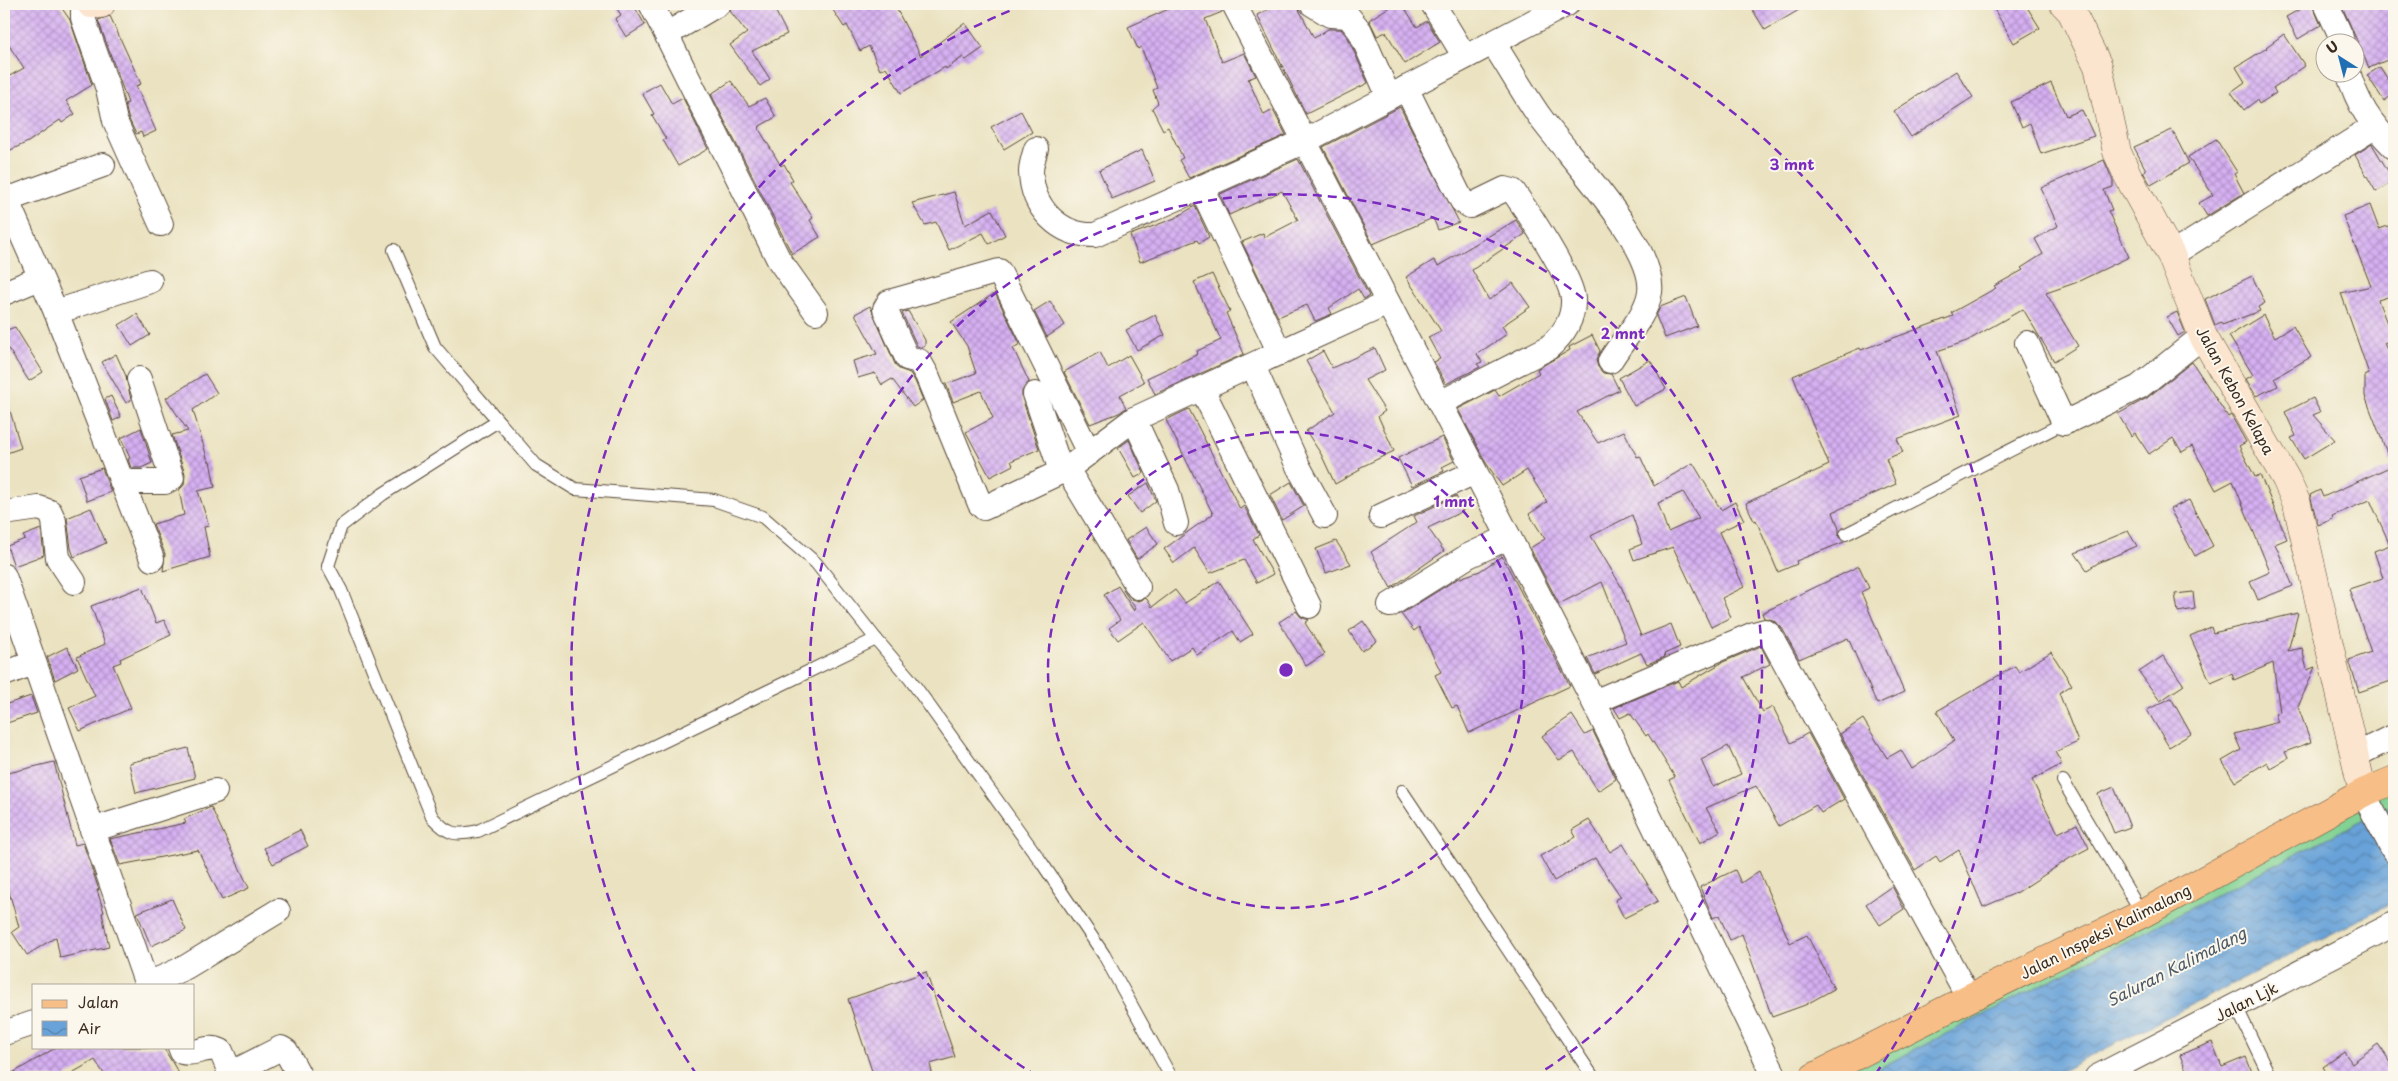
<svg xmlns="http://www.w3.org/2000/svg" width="2398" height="1081" font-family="'Playpen Sans',sans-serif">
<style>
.grass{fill:#81d293;stroke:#5e7e58}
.water{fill:url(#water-waves);stroke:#52667b}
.building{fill:url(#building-cross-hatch);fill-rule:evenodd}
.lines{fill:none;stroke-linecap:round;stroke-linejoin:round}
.lane-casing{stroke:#554636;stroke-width:14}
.street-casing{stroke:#554636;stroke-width:26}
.secondary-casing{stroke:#554636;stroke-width:29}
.primary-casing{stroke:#554636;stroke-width:29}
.lane{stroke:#fff;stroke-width:12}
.street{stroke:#fff;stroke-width:24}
.secondary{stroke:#fce5cf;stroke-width:28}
.primary{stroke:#f7be87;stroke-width:28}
.ring{fill:none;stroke:#7b2cbf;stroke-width:2.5;stroke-dasharray:9 6}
.labels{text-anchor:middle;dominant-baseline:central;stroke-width:4;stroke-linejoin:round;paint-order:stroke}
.street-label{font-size:15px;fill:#3b2a1e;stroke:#fbf7ec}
.water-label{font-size:16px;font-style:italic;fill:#4d5a68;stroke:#fbf7ec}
.centre{fill:#7b2cbf;stroke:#fbf7ec;stroke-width:2.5}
.ring-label{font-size:15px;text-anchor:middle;font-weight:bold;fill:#7b2cbf;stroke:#fbf7ec;stroke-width:4;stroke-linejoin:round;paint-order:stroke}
</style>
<defs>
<pattern id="water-waves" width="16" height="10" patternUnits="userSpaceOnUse" patternTransform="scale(1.25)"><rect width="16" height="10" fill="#68a2d8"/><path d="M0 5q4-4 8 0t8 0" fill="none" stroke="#5784af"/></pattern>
<pattern id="building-cross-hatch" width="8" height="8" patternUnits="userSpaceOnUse" patternTransform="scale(1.25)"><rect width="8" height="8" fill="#d6b0f3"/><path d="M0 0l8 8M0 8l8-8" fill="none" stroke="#af8fc4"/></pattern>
</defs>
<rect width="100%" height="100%" fill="#fbf7ec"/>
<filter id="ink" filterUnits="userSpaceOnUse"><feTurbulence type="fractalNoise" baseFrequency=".02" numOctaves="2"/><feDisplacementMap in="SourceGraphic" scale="10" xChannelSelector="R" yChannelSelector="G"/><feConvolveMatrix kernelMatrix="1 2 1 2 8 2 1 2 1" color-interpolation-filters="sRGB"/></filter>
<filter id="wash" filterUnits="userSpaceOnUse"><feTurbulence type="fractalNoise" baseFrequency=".0096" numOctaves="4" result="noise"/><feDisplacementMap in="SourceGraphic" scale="20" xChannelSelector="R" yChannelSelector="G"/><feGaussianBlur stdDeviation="1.12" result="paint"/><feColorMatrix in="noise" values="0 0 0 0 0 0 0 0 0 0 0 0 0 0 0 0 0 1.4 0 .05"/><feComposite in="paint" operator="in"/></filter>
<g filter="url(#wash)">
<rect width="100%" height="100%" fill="#eae2c0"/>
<polygon class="grass" points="2394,780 2394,804 1862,1077 1814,1077"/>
<polygon class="water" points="2394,804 2394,902 2050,1077 1862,1077"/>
<g id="blocks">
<g class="building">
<polygon points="4,4 59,4 70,20 92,85 66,101 75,114 62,123 60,120 28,142 4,153 4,79 24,68 4,38"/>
<polygon points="614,4 633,4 645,25 626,37 615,19 621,15"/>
<polygon points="732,4 772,4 787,34 752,51 770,79 760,86 730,45 747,33 730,11"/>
<polygon points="829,4 894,4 921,56 965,23 983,48 966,60 963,57 946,69 945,67 901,93 886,67 880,70 869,46 860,51 847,25 844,27"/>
<polygon points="1180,4 1220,4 1222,12 1205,19 1222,62 1244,53 1256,76 1248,79 1264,115 1273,110 1286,135 1189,178 1179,160 1183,158 1168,127 1163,130 1152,108 1158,103 1153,90 1157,88 1141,47 1138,49 1128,27"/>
<polygon points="1279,4 1296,4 1314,38 1328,29 1341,29 1348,38 1368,83 1306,114 1257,15"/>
<polygon points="1394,4 1402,4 1417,27 1427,21 1440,42 1405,64 1386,32 1377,36 1369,20"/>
<polygon points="1749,4 1809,4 1765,30"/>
<polygon points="1991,4 2025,4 2040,28 2014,43"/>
<polygon points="2309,4 2312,4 2321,25 2298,39 2286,17"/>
<polygon points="2341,4 2394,4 2394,57 2369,68"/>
<polygon points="110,16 141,84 136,86 156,131 143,137 141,132 136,134 128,117 125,104 128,103 98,20"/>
<polygon points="2284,34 2305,66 2273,88 2276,93 2259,104 2257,100 2244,110 2231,92 2245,82 2236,67 2267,48 2266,47"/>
<polygon points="2380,67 2394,89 2394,94 2384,101 2367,75"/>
<polygon points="1956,71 1973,97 1911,137 1894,111"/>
<polygon points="731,81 749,106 765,98 776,117 760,126 759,129 781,166 784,164 793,180 790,182 813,218 810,220 820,237 792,254 711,94"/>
<polygon points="660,83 672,104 683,98 708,149 678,166 663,140 666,139 652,115 654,114 642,93"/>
<polygon points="2051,83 2066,116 2082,110 2094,136 2041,154 2030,123 2022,127 2011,102"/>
<polygon points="1400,107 1459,222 1438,230 1433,218 1373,244 1323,147"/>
<polygon points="1021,111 1032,132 1004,149 991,127"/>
<polygon points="2172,130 2189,163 2151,185 2143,172 2146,170 2134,147"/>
<polygon points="2216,139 2237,172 2234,174 2244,193 2207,216 2199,203 2213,195 2188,157"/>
<polygon points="2372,144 2394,181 2376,192 2355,155"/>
<polygon points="1142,150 1155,181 1112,199 1099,170"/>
<polygon points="1298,159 1369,296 1364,299 1358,289 1329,308 1332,314 1315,321 1307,305 1278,317 1242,242 1263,233 1265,237 1298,220 1282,191 1229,215 1220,194"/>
<polygon points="2104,160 2113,181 2113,187 2104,190 2112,210 2108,211 2129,257 2075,283 2046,293 2078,346 2054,361 2023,309 1967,341 1937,351 1961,415 1897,439 1903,452 1886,459 1896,484 1833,512 1839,529 1839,537 1844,542 1796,561 1797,564 1778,572 1756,520 1754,521 1746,503 1829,465 1793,376 1860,348 1861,350 1953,316 1951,313 1996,288 1994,286 2023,270 2021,268 2043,254 2035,239 2058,226 2041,188"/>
<polygon points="954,192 965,225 992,210 1005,235 989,244 983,233 949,250 936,222 925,225 912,203"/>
<polygon points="2370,205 2379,229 2394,224 2394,295 2378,300 2393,339 2384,343 2394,366 2394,680 2359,692 2349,660 2371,652 2349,589 2383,578 2374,551 2390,545 2370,500 2332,516 2333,519 2318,525 2310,495 2320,490 2323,497 2392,466 2365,396 2365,376 2369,374 2341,293 2371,286 2343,216"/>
<polygon points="1195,206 1209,237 1199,243 1197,240 1140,262 1130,235 1175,218"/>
<polygon points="1516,220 1525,234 1472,270 1489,300 1513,283 1530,307 1502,326 1507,334 1477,354 1482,362 1477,364 1480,367 1446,384 1434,362 1440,359 1428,337 1441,331 1406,277 1434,260 1438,266"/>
<polygon points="1212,274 1230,311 1226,313 1244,354 1155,394 1147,378 1198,354 1197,351 1221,340 1194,282"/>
<polygon points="2252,276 2265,303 2258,307 2260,311 2222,325 2221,322 2215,325 2205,299"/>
<polygon points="995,293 1020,344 1013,348 1029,382 1022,391 1022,398 1039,449 1011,461 1013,465 990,477 966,432 993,418 981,391 953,402 946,384 976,373 967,346 951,322"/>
<polygon points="1686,297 1697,326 1665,338 1656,316 1660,307"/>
<polygon points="1050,301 1065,325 1047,337 1034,311"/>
<polygon points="870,306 895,364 899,369 910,373 915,381 923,400 913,407 892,379 882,385 875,373 858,378 853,361 877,354 855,314"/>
<polygon points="908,311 925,340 925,346 922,348 917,346 902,313"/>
<polygon points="2177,312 2185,332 2178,336 2167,317"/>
<polygon points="137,314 150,335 132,346 119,325"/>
<polygon points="1155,315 1165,335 1137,350 1126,330"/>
<polygon points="2263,315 2275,337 2293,326 2311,357 2274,378 2278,386 2256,396 2246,379 2253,375 2229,336"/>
<polygon points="15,327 43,372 29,381 4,342 4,331"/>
<path d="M1592 335 1600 351 1596 360 1598 367 1603 373 1611 374 1619 390 1577 412 1598 443 1624 431 1637 457 1640 456 1654 486 1693 463 1721 510 1735 502 1744 520 1719 532 1744 587 1722 598 1731 617 1711 627 1673 547 1634 560 1630 549 1642 544 1632 515 1591 536 1621 586 1641 636 1671 624 1680 647 1664 654 1665 657 1647 664 1641 653 1595 674 1587 658 1626 642 1602 582 1559 604 1530 548 1545 539 1529 514 1547 502 1527 470 1502 486 1486 463 1458 409 1495 390 1499 396 1539 373 1537 369 1570 350 1569 347ZM1683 492 1699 518 1668 532 1658 503Z"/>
<polygon points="1375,348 1385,370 1365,380 1385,411 1378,416 1394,451 1359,468 1360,470 1335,484 1321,454 1306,431 1335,412 1306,361 1323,351 1332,368"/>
<polygon points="1100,352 1108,368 1129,355 1144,382 1120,395 1126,408 1119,413 1090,424 1064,372"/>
<polygon points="116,354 126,376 131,400 126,403 102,362"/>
<polygon points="1650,360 1666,389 1634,406 1619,378"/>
<polygon points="2192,362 2228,417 2231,415 2246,442 2239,446 2255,477 2260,475 2287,539 2275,544 2293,586 2258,600 2250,581 2270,572 2233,481 2216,490 2192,446 2182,452 2173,438 2149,454 2135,433 2131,436 2118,414 2147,398"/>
<polygon points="205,374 217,393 193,410 208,461 210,461 215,487 198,491 209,526 204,527 210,557 163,571 165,554 153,524 184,515 179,490 184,485 185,474 172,435 188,431 166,398"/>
<polygon points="111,396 121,417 113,421 105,399"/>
<polygon points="2313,398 2320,412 2313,415 2335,440 2304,459 2291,438 2296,436 2285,412"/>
<polygon points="4,404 8,404 21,448 4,454"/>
<polygon points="1189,409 1240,509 1244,506 1259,535 1253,539 1273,574 1257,583 1244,560 1210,573 1194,548 1174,563 1164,549 1213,514 1166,420"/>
<polygon points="141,428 152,463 141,468 131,468 128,459 130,458 121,438"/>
<polygon points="1442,437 1454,461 1442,467 1444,471 1412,486 1398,458"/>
<polygon points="1129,440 1144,473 1135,478 1118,448"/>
<polygon points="102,468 111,492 87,501 79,476"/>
<polygon points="1291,482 1304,506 1282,520 1270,495"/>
<polygon points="1148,483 1156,501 1140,513 1128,496"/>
<polygon points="1456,496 1463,511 1428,528 1444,551 1391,588 1371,552 1417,522 1414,516"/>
<polygon points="2189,500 2213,546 2195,556 2170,509"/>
<polygon points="91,508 106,543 74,557 71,548 67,518"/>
<polygon points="1146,527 1158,544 1137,559 1126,540"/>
<polygon points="41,529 44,555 14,566 7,546 25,539 23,536"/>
<polygon points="2128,531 2137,546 2098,563 2087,570 2075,553"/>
<polygon points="1336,541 1351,564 1326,573 1316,549"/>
<polygon points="1502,556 1570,686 1469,733 1457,706 1452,708 1435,675 1441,672 1419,627 1414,631 1401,614 1457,579 1480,571"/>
<polygon points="1859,566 1869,588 1861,592 1904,692 1877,704 1848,638 1799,659 1782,628 1773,620 1764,618 1762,613"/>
<polygon points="1219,581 1253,634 1240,642 1233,631 1197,655 1192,647 1170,661 1144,622 1118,640 1109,628 1120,620 1104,595 1118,586 1134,611 1136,609 1123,590 1124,590 1132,599 1139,601 1146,598 1152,607 1175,590 1185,603"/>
<polygon points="142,587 156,623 164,620 171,635 120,659 121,662 113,665 131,708 80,731 69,708 95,696 77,657 105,644 91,606"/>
<polygon points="2193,592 2195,609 2178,612 2175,594"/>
<polygon points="1296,611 1301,617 1309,620 1305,623 1325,654 1306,666 1279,622"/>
<polygon points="2298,613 2288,651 2302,648 2307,670 2315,667 2298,707 2311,742 2285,752 2288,758 2270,768 2267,762 2235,782 2222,761 2241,750 2234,734 2278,722 2275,714 2280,712 2273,663 2234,680 2232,674 2211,683 2190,636 2211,627 2213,633"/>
<polygon points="1363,621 1377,641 1362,651 1349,631"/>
<path d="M1761 646 1770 664 1743 677 1763 712 1773 707 1791 743 1808 733 1844 799 1821 813 1816 805 1779 826 1756 786 1706 808 1720 831 1700 843 1669 780 1675 777 1648 734 1646 736 1630 713 1620 718 1614 708 1678 681 1681 687 1723 662ZM1728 746 1741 774 1713 787 1701 760Z"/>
<polygon points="67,647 78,668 55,680 47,657"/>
<polygon points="2051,652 2072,685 2059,693 2078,742 2055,752 2062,764 2032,780 2058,833 2077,824 2089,848 2070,858 2018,892 1983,907 1959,850 1940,862 1936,856 1915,870 1840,734 1863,719 1887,758 1901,750 1912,769 1954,741 1937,711 2015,666 2019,672"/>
<polygon points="2163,656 2184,685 2160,701 2139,672"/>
<polygon points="31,696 37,713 4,724 4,705"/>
<polygon points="2171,698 2191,734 2169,747 2147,710"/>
<polygon points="1572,715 1585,735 1593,731 1616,779 1598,791 1574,752 1559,760 1542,736"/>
<polygon points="188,748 195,778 136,793 129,763"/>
<polygon points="54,762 75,845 83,843 99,890 97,890 104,912 102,913 109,947 60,958 56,937 27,955 12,932 19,927 4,874 4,774"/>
<polygon points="2114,787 2130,827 2114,833 2098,794"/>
<polygon points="211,807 249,888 222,900 198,850 120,865 110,839 186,823 184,819"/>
<polygon points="1589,820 1610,852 1623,844 1658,901 1624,918 1615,900 1621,897 1595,858 1554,881 1540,856 1576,837 1572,830"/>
<polygon points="300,830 308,846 273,864 264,848"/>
<polygon points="1735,870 1741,883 1759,871 1790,943 1807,935 1834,989 1805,1005 1772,1017 1742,934 1730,940 1719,915 1713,918 1700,887"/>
<polygon points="1892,886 1904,909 1880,925 1866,904"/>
<polygon points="172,899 186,930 151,946 137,913"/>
<polygon points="926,972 955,1057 930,1064 933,1077 874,1077 848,999"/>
<polygon points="2212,1042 2222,1067 2246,1057 2254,1077 2189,1077 2180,1055"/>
<polygon points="2378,1044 2394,1067 2394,1077 2330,1077 2323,1067 2344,1052 2352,1063"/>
<polygon points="57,1047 163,1047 181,1077 106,1077 95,1060 65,1077 6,1077"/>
</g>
</g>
</g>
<g filter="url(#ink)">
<use href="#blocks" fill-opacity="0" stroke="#554636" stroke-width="1"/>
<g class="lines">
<defs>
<g id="lane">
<polyline points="394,250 435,347 536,465 575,489 714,500 763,517 816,563 876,639 910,679 1042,863 1104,955 1171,1077"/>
<path d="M498 421 383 494 341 526 328 566 341 590 432 817C449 835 454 836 478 831L876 639"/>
<polyline points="1846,534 2064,423"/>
<polyline points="2063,781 2142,914"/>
<polyline points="1402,791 1593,1077"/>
<polyline points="2236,1006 2270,1077"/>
</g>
<g id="street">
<polyline points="83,4 83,18 108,89 115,121 161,224"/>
<polyline points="651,4 779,260 816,312"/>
<polyline points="1234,4 1594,702 1775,1077"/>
<polyline points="1312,4 1330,15 1348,16 1360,31 1389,97"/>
<polyline points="1433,4 1465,57"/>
<polyline points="2326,4 2340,34 2342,42"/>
<polyline points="667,34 718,4"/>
<path d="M1493 43C1509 67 1523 93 1540 117 1567 155 1656 246 1650 292 1646 317 1623 339 1610 361"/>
<path d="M2348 72C2358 105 2370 123 2394 147"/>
<path d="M1406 88 1462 201 1470 206 1505 189 1513 191C1528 212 1571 276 1573 299 1574 320 1563 335 1548 348L1440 403"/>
<path d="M1036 149C1034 156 1031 164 1031 172 1032 208 1059 236 1095 235L1305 141 1567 4"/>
<polyline points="1201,187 1280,353"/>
<polyline points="4,194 56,312 152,559"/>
<polyline points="6,200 103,165"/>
<polyline points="2171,255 2374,127"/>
<polyline points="4,293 40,278"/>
<polyline points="56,312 150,281"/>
<polyline points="2027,343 2064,423 2139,387 2203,336"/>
<polyline points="1253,366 1298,466 1325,516"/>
<polyline points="1202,389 1309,606"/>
<polyline points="1035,394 1061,471"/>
<polyline points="1134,419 1167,490 1176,523"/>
<polyline points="1089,453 999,271 889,302 885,309 907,358 919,361 927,375 980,504 984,508 1067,469 1134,419 1388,303"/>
<polyline points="1067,469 1138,587"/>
<polyline points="122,482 165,482 172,478 139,379"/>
<polyline points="4,513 39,508 50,512 54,521 58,558 74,582"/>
<polyline points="1381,516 1475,472"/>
<polyline points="4,576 147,985"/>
<polyline points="1390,605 1468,556 1509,537"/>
<polyline points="4,674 33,663"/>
<polyline points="1594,702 1754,634 1765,631 1770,635 1969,998"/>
<polyline points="2354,756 2394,736"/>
<polyline points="2363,793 2394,851"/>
<polyline points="92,830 215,791"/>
<polyline points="146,985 186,967 278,911"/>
<polyline points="4,1033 34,1023"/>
<path d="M180 1047 182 1052C196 1056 206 1044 221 1051L232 1077"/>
<polyline points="230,1074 281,1048 286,1051 300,1077"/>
<polyline points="2097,1077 2394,924"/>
</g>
<g id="secondary">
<polyline points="91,4 101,4"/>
<polyline points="2064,4 2071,11 2098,66 2117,152 2128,176 2171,255 2203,336 2286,479 2297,504 2363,793"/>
</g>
<polyline id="primary" points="1814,1077 1969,998 2142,914 2363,793 2394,780"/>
</defs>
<use href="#lane" class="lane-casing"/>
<use href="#street" class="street-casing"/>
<use href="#secondary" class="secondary-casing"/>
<use href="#primary" class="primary-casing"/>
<use href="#lane" class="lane"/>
<use href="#street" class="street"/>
<use href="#secondary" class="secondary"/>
<use href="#primary" class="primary"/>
</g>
</g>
<g class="ring">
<circle cx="1286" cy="670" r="238"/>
<path d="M1037 1076A476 476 0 1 1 1535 1076"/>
<path d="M697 1075A715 715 0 0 1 1024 5M1548 5A715 715 0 0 1 1875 1075"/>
</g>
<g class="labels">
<g class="street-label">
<text transform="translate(2236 390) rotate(61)">Jalan Kebon Kelapa</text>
<text transform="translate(2105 931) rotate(-27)">Jalan Inspeksi Kalimalang</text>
<text transform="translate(2246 1001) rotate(-27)">Jalan Ljk</text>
</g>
<g class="water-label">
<text transform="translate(2176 966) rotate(-27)">Saluran Kalimalang</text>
</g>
</g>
<circle cx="1286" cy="670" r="8" class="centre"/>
<g class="ring-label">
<text x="1792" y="170">3 mnt</text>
<text x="1623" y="339">2 mnt</text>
<text x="1454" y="507">1 mnt</text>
</g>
<rect width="2398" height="1081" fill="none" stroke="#fbf7ec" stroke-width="20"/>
<rect x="32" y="984" width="162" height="65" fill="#fbf7ec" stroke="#aea59a"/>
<rect x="42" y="1000" width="25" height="8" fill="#f7be87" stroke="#aea59a"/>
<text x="78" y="1008" font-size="15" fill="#3b2a1e">Jalan</text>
<rect x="42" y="1021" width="25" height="15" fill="url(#water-waves)" stroke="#aea59a"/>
<text x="78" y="1034" font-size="15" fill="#3b2a1e">Air</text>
<g transform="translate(2340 58) rotate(324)"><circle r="24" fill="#fbf7ec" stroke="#aea59a"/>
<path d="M0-4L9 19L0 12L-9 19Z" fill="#1f6fb2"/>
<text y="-8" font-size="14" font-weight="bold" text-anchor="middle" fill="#3b2a1e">U</text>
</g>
</svg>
